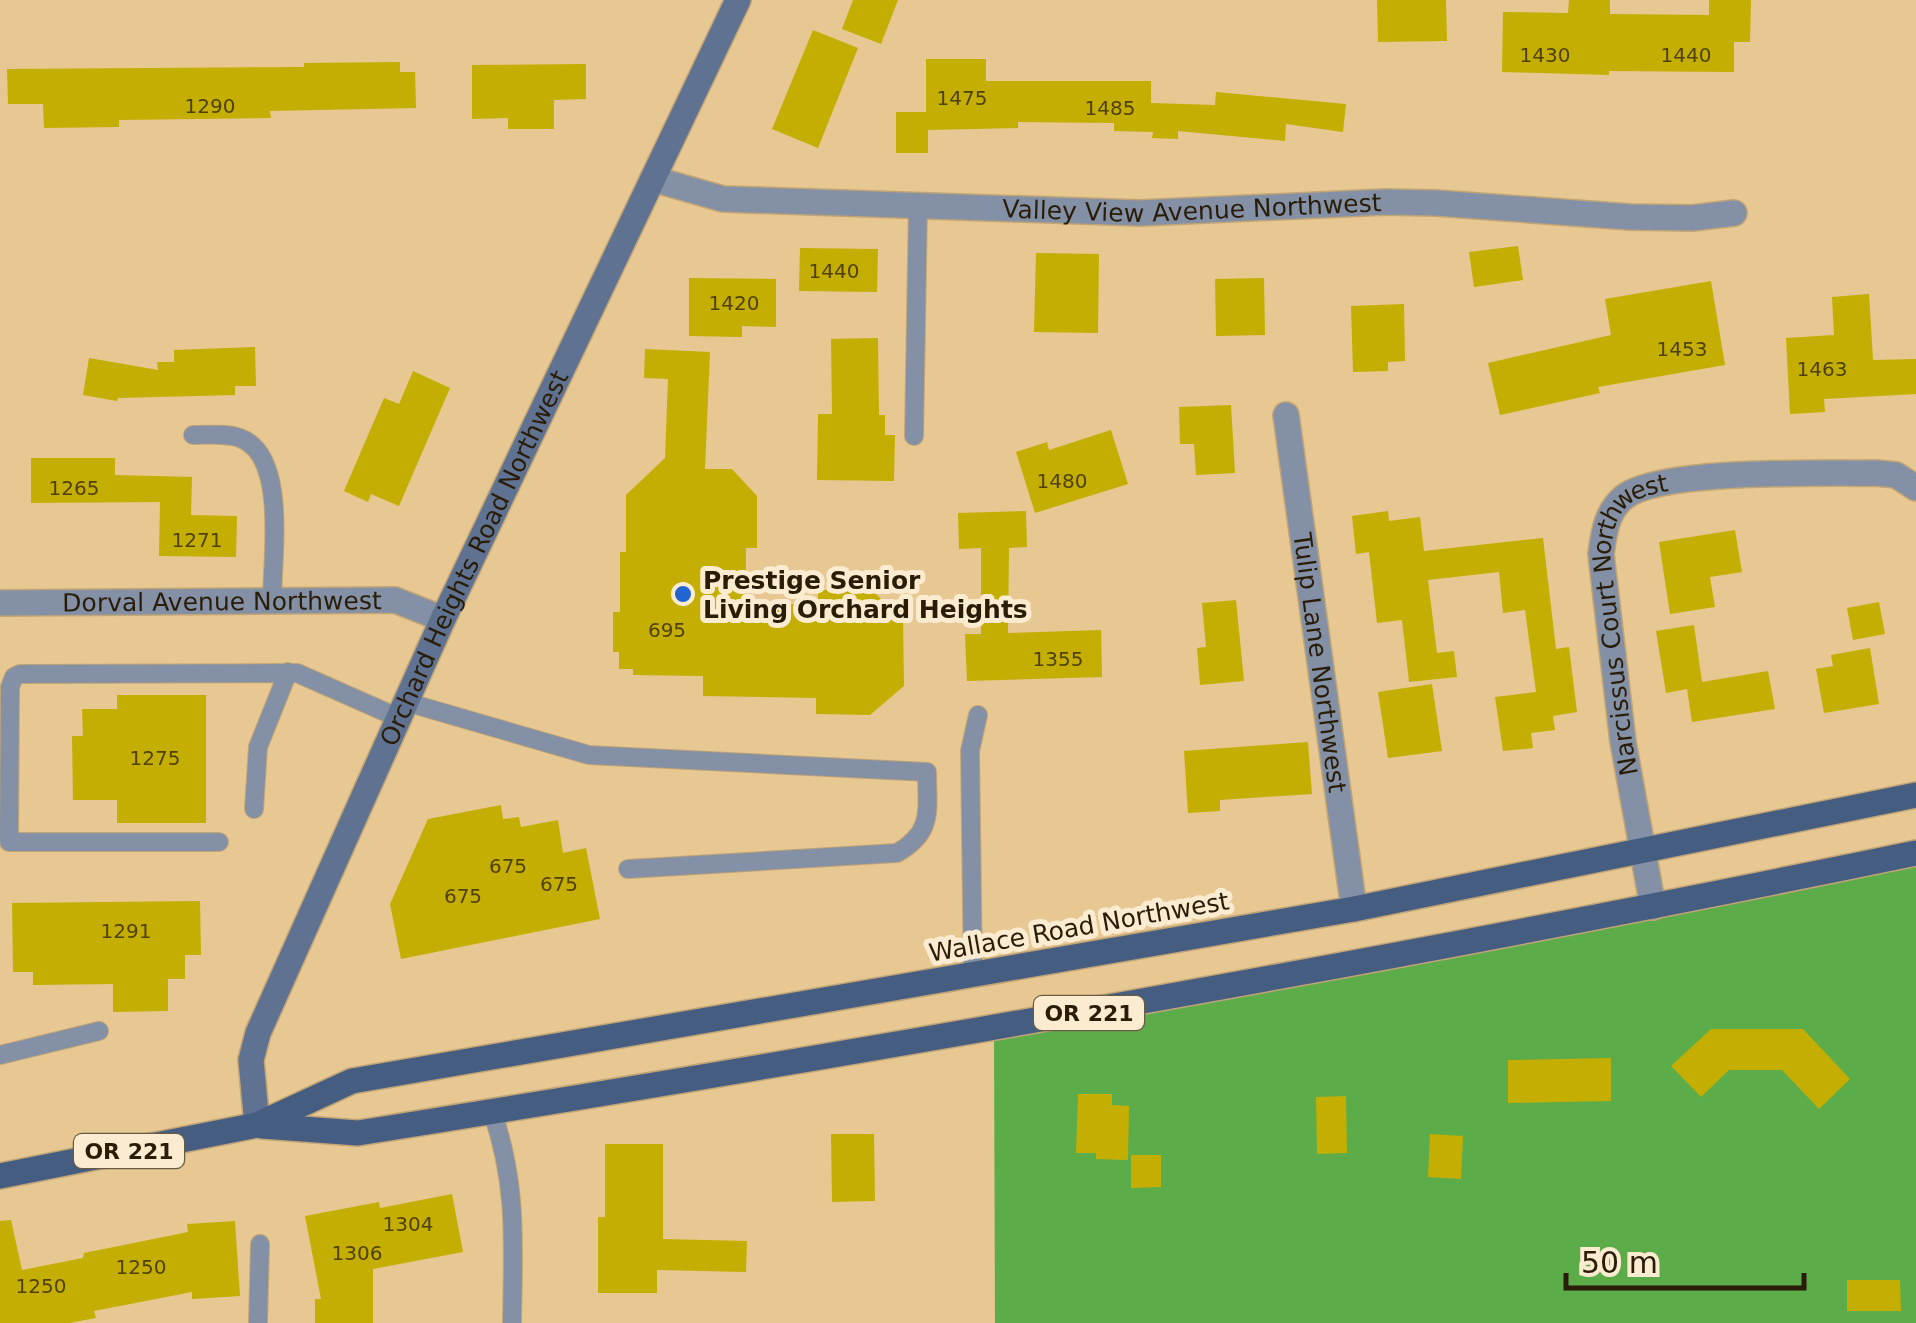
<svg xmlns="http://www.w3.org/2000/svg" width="1916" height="1323" font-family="'DejaVu Sans',sans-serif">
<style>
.forest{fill:#5dac4a}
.building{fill:#c4ae02}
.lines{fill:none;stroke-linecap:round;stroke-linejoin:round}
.lane-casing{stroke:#c1a576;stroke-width:20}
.street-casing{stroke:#c1a576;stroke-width:28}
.secondary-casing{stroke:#c1a576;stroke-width:28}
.primary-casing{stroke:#c1a576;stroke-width:28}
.lane{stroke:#8390a5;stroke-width:18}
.street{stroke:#8390a5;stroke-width:25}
.secondary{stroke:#607291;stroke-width:25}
.primary{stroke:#465d82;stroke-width:25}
.poi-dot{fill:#2264d0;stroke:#fbebd1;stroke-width:4}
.labels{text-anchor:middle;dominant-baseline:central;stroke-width:10;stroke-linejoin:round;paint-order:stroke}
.number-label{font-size:20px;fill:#504106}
.shield{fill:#fbebd1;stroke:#685b44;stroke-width:2.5}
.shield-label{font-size:22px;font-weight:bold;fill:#291d08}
.street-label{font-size:25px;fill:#291d08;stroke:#fbebd1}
.poi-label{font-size:25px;font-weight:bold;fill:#291d08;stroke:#fbebd1;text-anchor:start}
</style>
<rect width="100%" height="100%" fill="#e7c792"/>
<polygon class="forest" points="1916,851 1916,1323 995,1323 994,1038"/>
<g class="building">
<polygon points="853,0 898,0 881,44 842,29"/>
<polygon points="1377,0 1446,0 1447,41 1378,42"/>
<polygon points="1569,0 1610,0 1610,14 1709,15 1709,0 1751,0 1750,42 1734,42 1734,72 1609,71 1609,75 1502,72 1503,12 1568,13"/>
<polygon points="813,30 858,48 818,148 772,129"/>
<polygon points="926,59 986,59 986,81 1151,81 1151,103 1215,105 1216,92 1346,104 1343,132 1286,124 1285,141 1178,131 1178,139 1152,138 1153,132 1114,131 1114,123 1018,122 1018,128 928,130 928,153 896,153 896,112 926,112"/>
<polygon points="400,62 400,72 415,72 416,108 270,111 271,118 119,120 119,127 44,128 43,104 8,104 7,69 304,67 304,63"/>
<polygon points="586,64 586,99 554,100 554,129 508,129 508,118 472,119 472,65"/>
<polygon points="1518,246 1523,280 1474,287 1469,252"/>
<polygon points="800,248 878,249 877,292 799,291"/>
<polygon points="1036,253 1099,254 1098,333 1034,332"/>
<polygon points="689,278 776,279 776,327 742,326 742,337 689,336"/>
<polygon points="1264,278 1265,335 1216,336 1215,279"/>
<polygon points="1711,281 1725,365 1598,387 1600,393 1500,415 1488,363 1611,335 1605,299"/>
<polygon points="1869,294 1873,360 1916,359 1916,394 1824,399 1825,412 1790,414 1786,338 1834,335 1832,297"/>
<polygon points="1404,304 1405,361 1388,362 1388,371 1353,372 1351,306"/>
<polygon points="878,338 879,415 885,415 885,435 895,435 894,481 817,480 818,414 832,414 831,339"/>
<polygon points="255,347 256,386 235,386 235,395 118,398 117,401 83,395 89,358 158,370 157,362 174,362 174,350"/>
<polygon points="645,349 710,352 705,469 732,469 757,496 757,548 746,548 746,604 818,604 818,590 872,590 903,621 904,686 870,715 816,714 816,698 703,696 703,676 633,675 633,669 619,669 619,652 613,652 613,612 620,612 620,552 626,552 626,495 665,458 668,379 644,378"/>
<polygon points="413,371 450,388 399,506 371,494 368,502 344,491 384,398 399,404"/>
<polygon points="1231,405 1235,473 1196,475 1194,444 1180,444 1179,407"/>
<polygon points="1111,430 1128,484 1035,513 1016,452 1047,442 1049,450"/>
<polygon points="31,458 115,458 115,475 192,477 191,515 237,516 236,557 159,556 160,502 31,503"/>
<polygon points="1026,511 1027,547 1009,548 1008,633 1101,630 1102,677 967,681 965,634 981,634 981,548 959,549 958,513"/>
<polygon points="1388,511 1389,521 1420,517 1424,551 1543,538 1556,649 1569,647 1577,712 1553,716 1555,730 1531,733 1533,748 1503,751 1495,697 1536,692 1525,610 1503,613 1499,572 1428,580 1437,653 1454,651 1457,677 1409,682 1402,620 1377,623 1369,552 1356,554 1352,516"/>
<polygon points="1735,530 1742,572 1710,577 1715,607 1670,614 1659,542"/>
<polygon points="1236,600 1244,681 1200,685 1197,648 1206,647 1202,603"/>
<polygon points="1879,602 1885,634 1853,640 1847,608"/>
<polygon points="1694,625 1702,682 1768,671 1775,709 1692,722 1687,689 1666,693 1656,631"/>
<polygon points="1870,648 1879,704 1824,713 1816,669 1833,666 1831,655"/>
<polygon points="1432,684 1442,751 1388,758 1378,692"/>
<polygon points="117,695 206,695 206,823 117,823 117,800 73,800 72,736 83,736 82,709 117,709"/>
<polygon points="1308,742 1312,794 1220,800 1220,811 1188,813 1184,751"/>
<polygon points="501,805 503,819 519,817 521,827 558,820 563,853 586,848 600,919 401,959 390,904 428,819"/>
<polygon points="200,901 201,955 185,955 185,979 168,979 168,1011 113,1012 113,984 33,985 33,972 13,972 12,903"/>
<polygon points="1711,1029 1803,1029 1850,1079 1819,1109 1782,1070 1729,1070 1701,1097 1671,1066"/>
<polygon points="1611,1058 1611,1101 1508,1103 1508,1060"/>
<polygon points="1078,1094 1112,1094 1112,1105 1129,1106 1128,1160 1096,1159 1096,1153 1076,1153"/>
<polygon points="1346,1096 1347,1153 1317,1154 1316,1097"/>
<polygon points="831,1134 874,1134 875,1201 832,1202"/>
<polygon points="1430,1134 1463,1136 1461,1179 1428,1177"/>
<polygon points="605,1144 663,1144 663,1239 747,1241 746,1272 657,1270 657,1293 598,1293 598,1217 605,1217"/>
<polygon points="1131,1155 1161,1155 1161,1187 1131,1188"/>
<polygon points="452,1194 463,1252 373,1269 373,1323 315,1323 315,1299 321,1299 305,1216 379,1202 380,1208"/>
<polygon points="11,1220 22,1270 83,1258 84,1253 188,1232 187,1224 235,1221 240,1296 192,1299 192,1292 94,1311 96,1318 69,1323 0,1323 0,1221"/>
<polygon points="1847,1280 1900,1280 1901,1311 1847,1311"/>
</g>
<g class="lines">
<defs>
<g id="lane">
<path d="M193 435C207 435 227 433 240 438 288 455 272 559 272 601"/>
<polyline points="914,436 918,206"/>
<path d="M406 702 589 755 927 772C927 810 934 832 897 853L628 869"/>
<polyline points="254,809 258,747 288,672"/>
<polyline points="219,842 9,842 10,687 14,677 20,674 297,673 399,718"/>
<polyline points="973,976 970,751 978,715"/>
<polyline points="0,1055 99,1031"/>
<path d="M492 1111C518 1186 513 1246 512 1323"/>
<polyline points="258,1323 260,1244"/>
</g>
<g id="street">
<path id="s1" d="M653 179 723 199 1140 213 1385 202 1436 203 1630 217 1692 218 1734 213"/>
<path id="s2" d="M1286 415 1354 909"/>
<path id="s3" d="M0 603 395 600 443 619"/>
<path id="s4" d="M1653 907 1623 742 1601 554C1604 533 1606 513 1623 498 1658 468 1824 474 1876 473L1896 475 1916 488"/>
</g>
<g id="secondary">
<path id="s5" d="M257 1125 251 1060 258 1033 443 619 738 0"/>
</g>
<g id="primary">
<path d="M262 1126 358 1133C879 1050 1399 960 1916 853"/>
<polyline points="0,1176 257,1125 352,1081 1354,909 1916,795"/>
</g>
</defs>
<use href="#lane" class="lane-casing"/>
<use href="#street" class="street-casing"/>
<use href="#secondary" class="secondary-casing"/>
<use href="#primary" class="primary-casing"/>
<use href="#lane" class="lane"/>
<use href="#street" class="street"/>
<use href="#secondary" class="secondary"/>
<use href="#primary" class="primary"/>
</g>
<circle class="poi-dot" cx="683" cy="594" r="10"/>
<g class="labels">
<g class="number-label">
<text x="1545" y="55">1430</text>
<text x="1686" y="55">1440</text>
<text x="962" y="98">1475</text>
<text x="210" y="106">1290</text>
<text x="1110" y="108">1485</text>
<text x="834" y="271">1440</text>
<text x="734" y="303">1420</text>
<text x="1682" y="349">1453</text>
<text x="1822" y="369">1463</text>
<text x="1062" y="481">1480</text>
<text x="74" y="488">1265</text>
<text x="197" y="540">1271</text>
<text x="667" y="630">695</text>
<text x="1058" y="659">1355</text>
<text x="155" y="758">1275</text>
<text x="508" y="866">675</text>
<text x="559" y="884">675</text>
<text x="463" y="896">675</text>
<text x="126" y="931">1291</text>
<text x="408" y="1224">1304</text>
<text x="357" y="1253">1306</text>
<text x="141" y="1267">1250</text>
<text x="41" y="1286">1250</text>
</g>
<g class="shield">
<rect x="1034" y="996" width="110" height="34" rx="8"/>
<rect x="74" y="1134" width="110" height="34" rx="8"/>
</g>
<g class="shield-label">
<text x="1089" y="1013">OR 221</text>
<text x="129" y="1151">OR 221</text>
</g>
<g class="street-label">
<text stroke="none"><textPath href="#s1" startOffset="542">Valley View Avenue Northwest</textPath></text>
<text stroke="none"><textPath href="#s5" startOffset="615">Orchard Heights Road Northwest</textPath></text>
<text stroke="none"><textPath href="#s3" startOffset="222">Dorval Avenue Northwest</textPath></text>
<text stroke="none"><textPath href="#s4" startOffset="300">Narcissus Court Northwest</textPath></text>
<text stroke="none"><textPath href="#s2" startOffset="250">Tulip Lane Northwest</textPath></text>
<text transform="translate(1079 927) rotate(-10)">Wallace Road Northwest</text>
</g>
<g class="poi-label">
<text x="703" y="580">Prestige Senior<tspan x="703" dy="29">Living Orchard Heights</tspan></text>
</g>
</g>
<path d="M1566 1273v15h238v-15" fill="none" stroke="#291d08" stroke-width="5"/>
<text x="1581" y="1273" font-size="30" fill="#291d08" stroke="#fbebd1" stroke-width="8" paint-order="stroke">50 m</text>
</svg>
